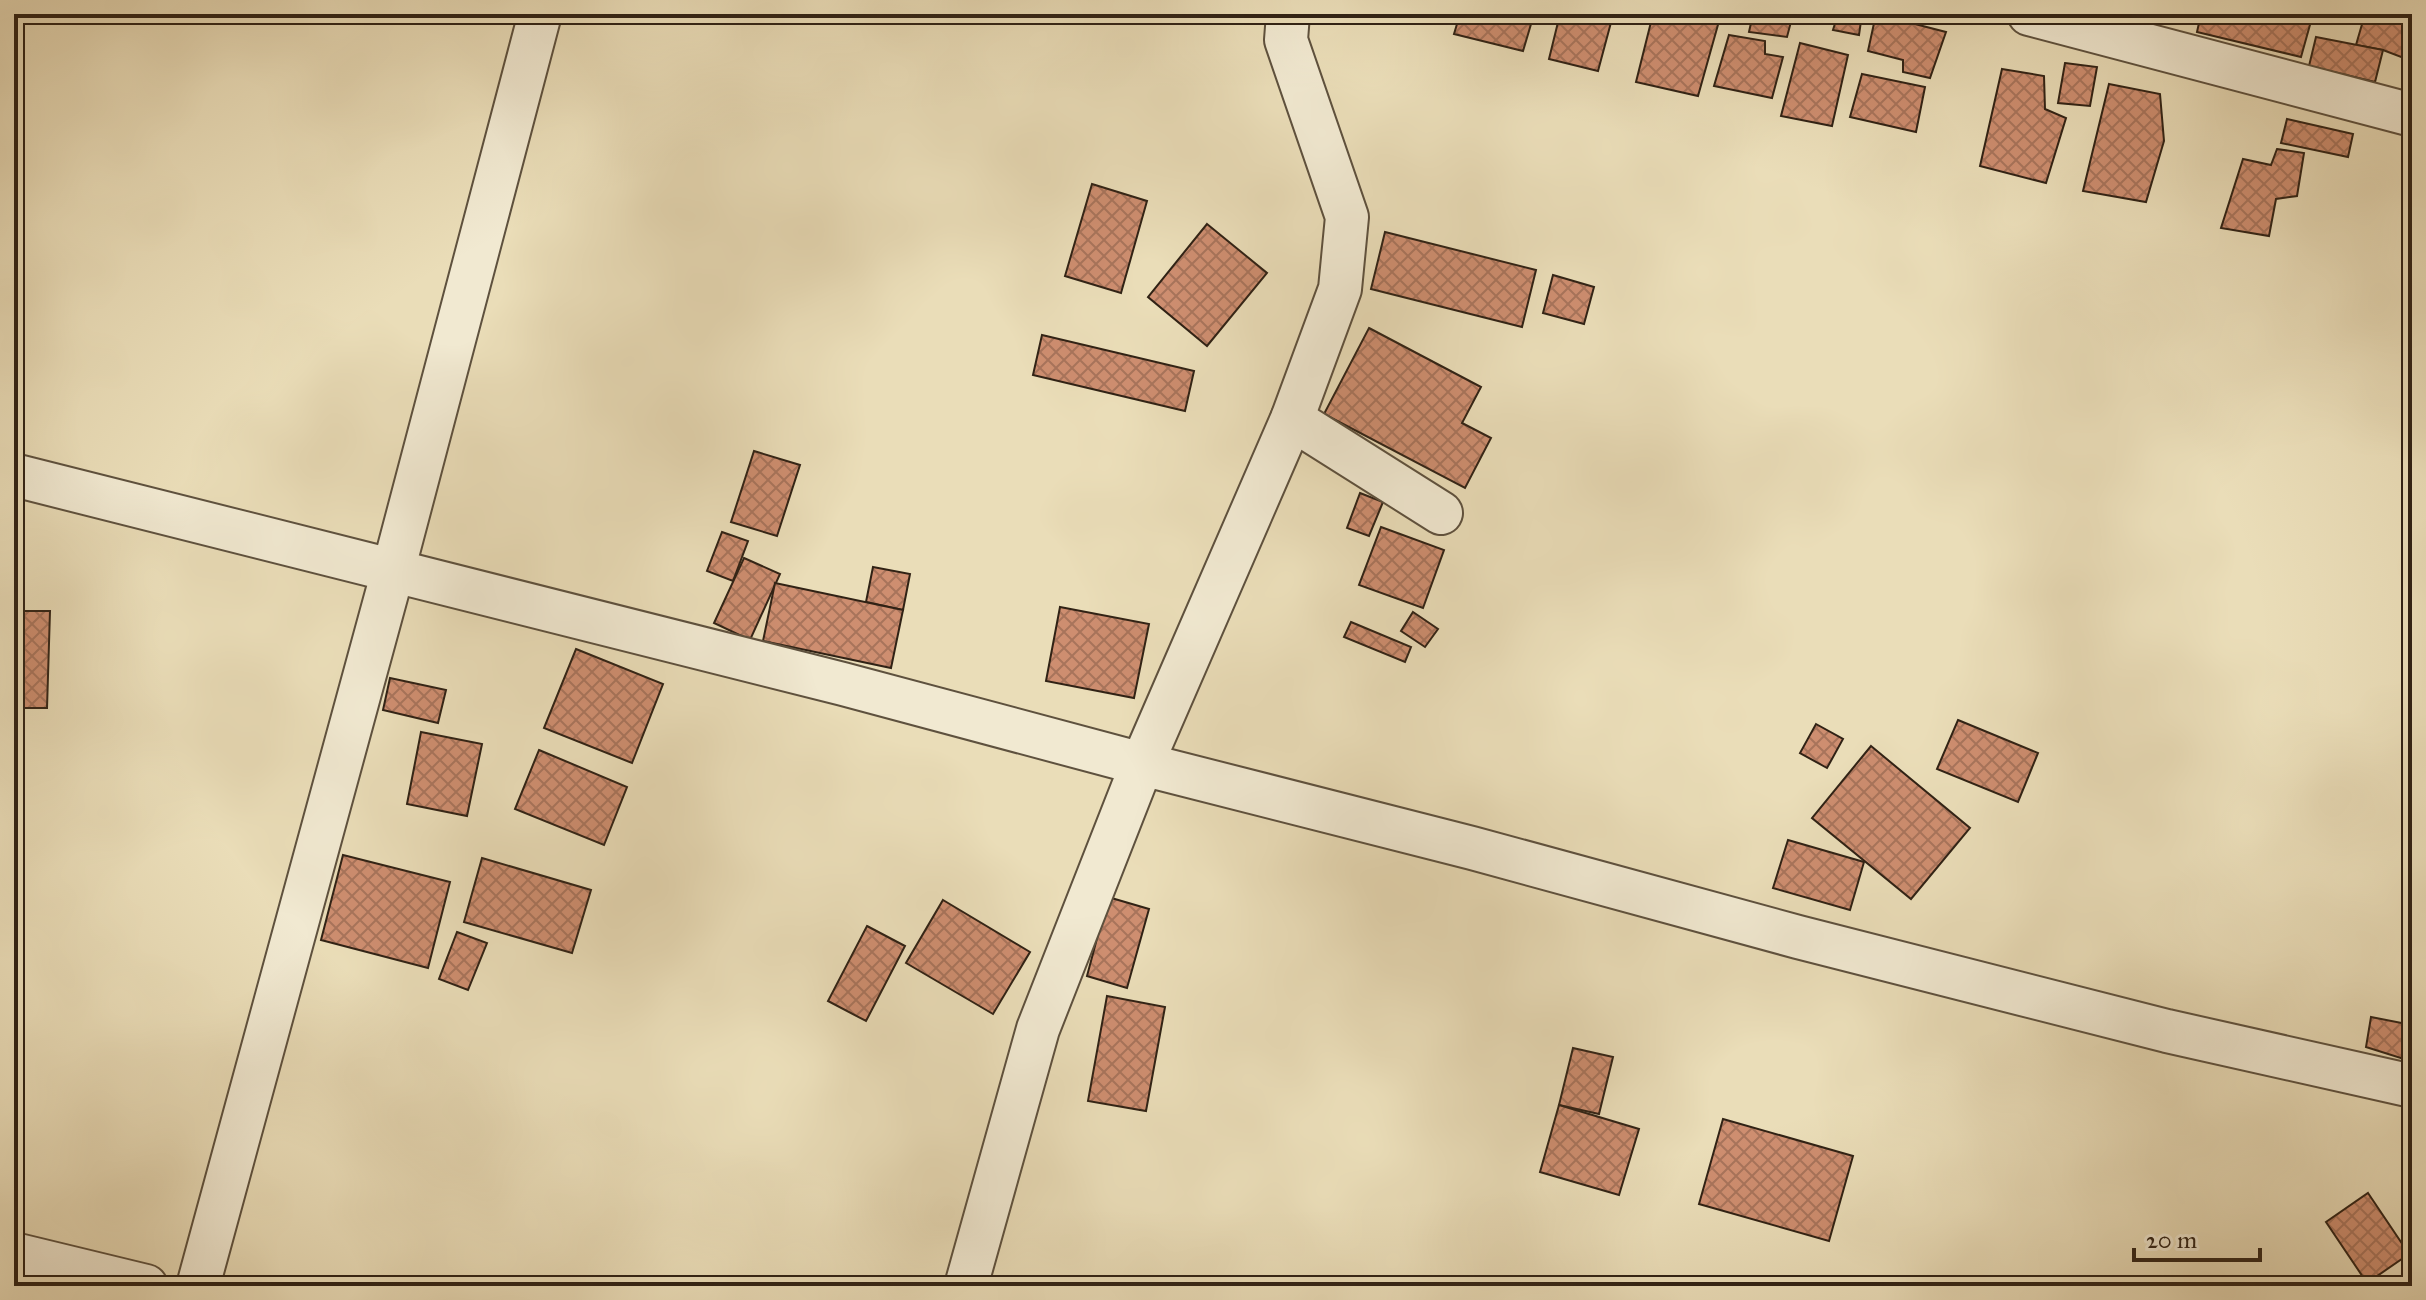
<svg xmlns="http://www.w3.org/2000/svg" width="2426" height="1300" font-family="'IM FELL Great Primer',serif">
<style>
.building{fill:url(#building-cross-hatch);stroke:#302215;stroke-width:2}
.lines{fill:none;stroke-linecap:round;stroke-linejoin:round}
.minor-casing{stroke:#5e513e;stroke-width:46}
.minor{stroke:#f1e9d1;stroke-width:42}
</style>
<defs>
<pattern id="building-cross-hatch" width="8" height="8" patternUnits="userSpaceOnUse" patternTransform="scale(2)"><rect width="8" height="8" fill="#ce8e70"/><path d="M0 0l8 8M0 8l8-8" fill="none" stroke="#a8745b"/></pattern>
</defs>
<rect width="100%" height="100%" fill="#eaddb8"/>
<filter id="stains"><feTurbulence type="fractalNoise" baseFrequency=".0025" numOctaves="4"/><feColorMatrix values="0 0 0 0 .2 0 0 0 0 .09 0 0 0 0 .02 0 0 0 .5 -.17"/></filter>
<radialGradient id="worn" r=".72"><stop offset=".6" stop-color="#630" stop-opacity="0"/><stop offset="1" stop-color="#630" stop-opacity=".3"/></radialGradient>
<g class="building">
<polygon points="1460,14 1534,14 1523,51 1454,34"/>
<polygon points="1560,14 1613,15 1598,71 1549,59"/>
<polygon points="1653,14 1721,14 1698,96 1636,82"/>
<polygon points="1753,14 1793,14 1787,37 1749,32"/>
<polygon points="1838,14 1862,14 1859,35 1833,30"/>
<polygon points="1876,14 1946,32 1930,78 1903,72 1903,60 1868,51"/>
<polygon points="2201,14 2313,14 2301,57 2197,32"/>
<polygon points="2365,14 2412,14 2412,50 2409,60 2383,50 2356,45"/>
<polygon points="1729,35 1765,41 1765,54 1783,57 1772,98 1714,86"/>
<polygon points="2316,37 2383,50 2375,82 2309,66"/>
<polygon points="1800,43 1848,55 1832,126 1781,116"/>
<polygon points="2065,63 2097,67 2090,106 2058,103"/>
<polygon points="2002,69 2044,76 2045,109 2066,118 2046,183 1980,166"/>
<polygon points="1862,74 1925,87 1916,132 1850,117"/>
<polygon points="2109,84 2160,94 2164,141 2146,202 2083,191"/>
<polygon points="2287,119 2353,134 2348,157 2281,143"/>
<polygon points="2277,149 2304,153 2297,196 2276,199 2269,236 2221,228 2243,159 2271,165"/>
<polygon points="1092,184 1147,201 1121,293 1065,276"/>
<polygon points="1207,224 1267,273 1207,346 1148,297"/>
<polygon points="1385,232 1536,270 1522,327 1371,289"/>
<polygon points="1553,275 1594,287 1584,324 1543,313"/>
<polygon points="1369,328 1481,387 1462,423 1491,438 1465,488 1324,414"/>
<polygon points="1042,335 1194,371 1185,411 1033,375"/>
<polygon points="754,451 800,465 777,536 731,522"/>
<polygon points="1360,493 1383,502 1369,536 1347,528"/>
<polygon points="1381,527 1444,550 1423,608 1359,585"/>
<polygon points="722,532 748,541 733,581 707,571"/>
<polygon points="744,558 780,574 750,640 714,623"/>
<polygon points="873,567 910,574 903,610 866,602"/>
<polygon points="775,583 903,610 891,668 763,641"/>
<polygon points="1060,607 1149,624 1134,698 1046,681"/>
<polygon points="14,611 50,611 47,708 14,708"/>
<polygon points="1413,612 1438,629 1425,647 1401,631"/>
<polygon points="1351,622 1411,647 1405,662 1344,637"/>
<polygon points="576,649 663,684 632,763 544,728"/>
<polygon points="390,678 446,690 438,723 383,710"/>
<polygon points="1958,720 2038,753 2018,802 1937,769"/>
<polygon points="1816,724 1843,739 1827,768 1800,753"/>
<polygon points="421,732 482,744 467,816 407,804"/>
<polygon points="1871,746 1970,828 1911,899 1812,818"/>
<polygon points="539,750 627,787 604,845 515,809"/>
<polygon points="1788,840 1864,862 1850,910 1773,888"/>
<polygon points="343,855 450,882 428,968 321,940"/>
<polygon points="482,858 591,890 572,953 464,922"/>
<polygon points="1108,897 1149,909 1127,988 1087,976"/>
<polygon points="943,900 1030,952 993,1014 906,963"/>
<polygon points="867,926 905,946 866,1021 828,1001"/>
<polygon points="457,932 487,943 468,990 439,979"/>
<polygon points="1107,996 1165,1007 1146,1111 1088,1101"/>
<polygon points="2371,1017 2412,1025 2407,1060 2366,1047"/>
<polygon points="1573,1048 1613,1057 1599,1114 1559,1105"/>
<polygon points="1559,1105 1639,1129 1619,1195 1540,1172"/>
<polygon points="1723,1119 1853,1156 1829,1241 1699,1204"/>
<polygon points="2368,1193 2409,1254 2367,1283 2326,1222"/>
</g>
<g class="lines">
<defs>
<g id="minor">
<polyline points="2029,14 2412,115"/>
<polyline points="1292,419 1441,513"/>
<polyline points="14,475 843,684 1142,764 1472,848 1798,937 2167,1031 2412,1086"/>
<polyline points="14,1254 146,1286"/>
<polyline points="198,1286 393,571 540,14"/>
<polyline points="966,1286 1038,1029 1142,764 1292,419 1340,289 1347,217 1286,40 1288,14"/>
</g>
</defs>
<use href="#minor" class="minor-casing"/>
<use href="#minor" class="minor"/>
</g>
<rect width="2426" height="1300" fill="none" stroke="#eaddb8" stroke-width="48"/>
<rect x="16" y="16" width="2394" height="1268" fill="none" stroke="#302215" stroke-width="4"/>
<rect x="24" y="24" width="2378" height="1252" fill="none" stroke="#302215" stroke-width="2"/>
<path d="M2134 1248v12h126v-12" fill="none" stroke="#302215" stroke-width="4"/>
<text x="2146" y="1248" font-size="24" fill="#302215" stroke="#f1e9d1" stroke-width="6" paint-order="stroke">20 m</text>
<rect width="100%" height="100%" filter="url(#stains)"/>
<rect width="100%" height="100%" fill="url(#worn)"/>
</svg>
